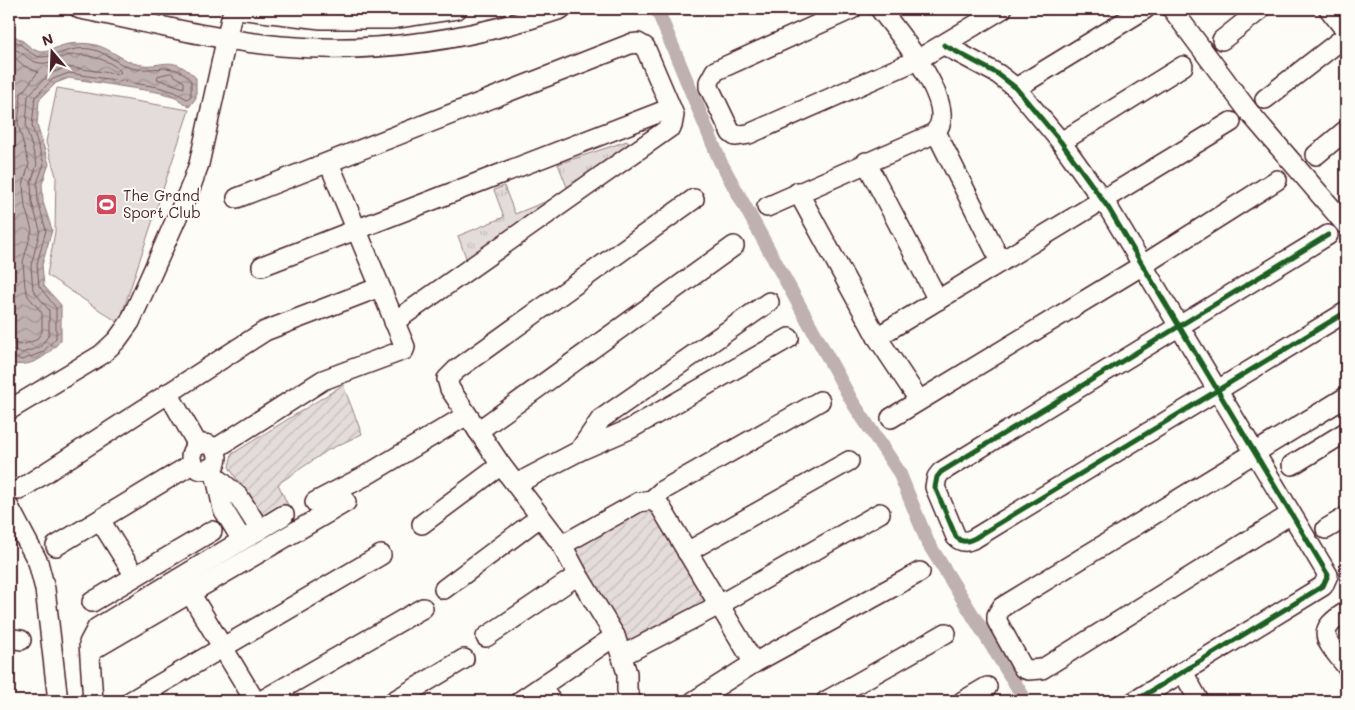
<svg xmlns="http://www.w3.org/2000/svg" width="1355" height="710" font-family="Mali,sans-serif">
<style>
.grass{fill:url(#grass-tufts);stroke:#967e82}
.garden{fill:url(#garden-furrows);stroke:#967e82}
.pitch{fill:#e3dcda;stroke:#967e82}
.water{fill:url(#water-waves);stroke:#91777b}
.lines{fill:none;stroke-linecap:round;stroke-linejoin:round}
.shore{stroke:#795961;stroke-width:1}
.canal{stroke:#c0b1b1;stroke-width:14}
.minor-casing{stroke:#4a1f2b;stroke-width:22}
.minor{stroke:#fdfcf7;stroke-width:19}
.cycleway-casing{stroke:#fdfcf7;stroke-width:8}
.cycleway{stroke:#1b5e20;stroke-width:5}
.labels{text-anchor:middle;dominant-baseline:central;stroke-width:4;stroke-linejoin:round;paint-order:stroke}
.poi-label{font-size:15px;fill:#4a1f2b;stroke:#fdfcf7;text-anchor:start}
</style>
<defs>
<pattern id="grass-tufts" width="24" height="20" patternUnits="userSpaceOnUse" patternTransform="scale(1.25)"><rect width="24" height="20" fill="#e3dcda"/><path d="M3 7l-1-3M5 7V3M7 7l1-3M15 17l-1-3M17 17v-4M19 17l1-3" fill="none" stroke="#c4bcbb"/></pattern>
<pattern id="garden-furrows" width="10" height="10" patternUnits="userSpaceOnUse" patternTransform="scale(1.25)"><rect width="10" height="10" fill="#e3dcda"/><path d="M-1 1l2-2M0 10L10 0M9 11l2-2" fill="none" stroke="#c4bcbb"/></pattern>
<pattern id="water-waves" width="16" height="10" patternUnits="userSpaceOnUse" patternTransform="scale(1.25)"><rect width="16" height="10" fill="#c0b1b1"/><path d="M0 5q4-4 8 0t8 0" fill="none" stroke="#9e8f90"/></pattern>
</defs>
<rect width="100%" height="100%" fill="#fdfcf7"/>
<filter id="ink" filterUnits="userSpaceOnUse"><feTurbulence type="fractalNoise" baseFrequency=".02" numOctaves="2"/><feDisplacementMap in="SourceGraphic" scale="10" xChannelSelector="R" yChannelSelector="G"/><feConvolveMatrix kernelMatrix="1 2 1 2 8 2 1 2 1" color-interpolation-filters="sRGB"/></filter>
<g filter="url(#ink)">
<polygon class="grass" points="627,141 631,151 468,263 458,236 504,217 494,190 504,186 515,214 569,192 558,164"/>
<g class="garden">
<polygon points="343,385 362,434 328,450 278,484 288,505 261,518 229,467 232,454"/>
<polygon points="649,504 706,601 627,645 573,545"/>
</g>
<polygon class="pitch" points="57,88 189,110 119,323 47,275 55,232 56,176 46,142"/>
<path class="water" d="M16 37C24 40 33 52 42 52 48 52 57 47 64 45 71 43 83 43 90 44 105 45 119 58 133 63 162 72 168 50 196 78V98L189 107 173 96 157 92 69 78 56 83 39 100 37 125 49 164 42 184 43 202 52 230 42 265 44 286 61 305V340C47 356 34 367 12 364L9 357V38Z"/>
<g class="lines">
<g class="shore">
<path d="M9 43 16 42C25 46 31 57 42 57 57 57 70 46 90 49 106 51 119 67 136 69 157 71 177 61 191 81V96L187 99 175 92 158 87 69 73 53 79 35 97 32 126 44 164 37 183 38 202 46 230 37 264 39 286 56 308V338L43 352 22 360 9 356"/>
<path d="M9 49C22 48 27 62 40 63 48 65 58 58 66 56 83 52 110 59 121 72L118 74 67 67 49 74 28 96 26 127 37 164 31 183 32 203 40 230 31 266 33 290 49 310V335L40 347 22 353 9 349"/>
<polyline points="9,57 14,57 24,66 38,72 21,94 18,124 29,164 23,185 25,207 32,230 23,262 25,287 28,296 42,313 42,332 36,340 22,345 9,342"/>
<polygon points="171,73 184,82 184,88 157,79 158,76"/>
</g>
<polyline class="canal" points="657,9 720,161 853,403 899,472 928,543 1026,701"/>
<defs>
<g id="minor">
<path d="M80 9C146 22 214 40 281 46 376 54 471 40 561 9"/>
<polyline points="237,9 321,19 391,19 457,9"/>
<polyline points="852,9 715,71 709,82 709,87 731,133 735,136 749,134 917,60 1002,9"/>
<polyline points="1172,9 1249,112 1346,225"/>
<polyline points="1329,9 1346,31"/>
<polyline points="1222,40 1261,9"/>
<polyline points="944,45 998,74 1016,88 1061,142 1109,209 1328,575 1323,586 1135,701"/>
<polyline points="1016,88 1145,9"/>
<polyline points="1265,99 1346,36"/>
<polyline points="936,132 1001,262"/>
<polyline points="1061,142 1183,66"/>
<polyline points="1316,155 1346,130"/>
<polyline points="866,162 938,300"/>
<polyline points="798,192 877,337 919,400"/>
<polyline points="237,198 630,44 638,43 645,47 674,115 672,126 394,322"/>
<path d="M767 207 931 135C967 113 896 30 880 9"/>
<path d="M1328 235 941 472 937 477 935 487 956 537C962 543 967 542 975 538L1346 312"/>
<polyline points="262,266 671,108"/>
<polyline points="877,337 1231,122"/>
<polyline points="168,393 198,445"/>
<polyline points="9,410 101,355 117,340 130,322 191,186 199,164 233,9"/>
<polyline points="891,418 1143,265 1277,180"/>
<polyline points="478,431 734,246"/>
<circle cx="204" cy="457" r="13"/>
<polyline points="215,449 323,380 404,350 405,347 329,163"/>
<polyline points="579,451 601,419 769,302"/>
<polyline points="1292,465 1346,432"/>
<polyline points="210,468 216,477 239,497 260,530"/>
<polyline points="216,477 223,509 242,540"/>
<polyline points="516,484 579,451 630,429 789,338"/>
<polyline points="19,490 265,331 380,287"/>
<polyline points="652,500 663,490 820,401"/>
<polyline points="315,502 365,476 467,415"/>
<polyline points="9,507 38,562 45,589 58,701"/>
<polyline points="1291,514 1042,669 1028,670 1023,668 997,621 997,615 1002,607 1346,397"/>
<polyline points="100,520 135,576"/>
<polyline points="422,524 501,465"/>
<polyline points="1326,529 1346,517"/>
<polyline points="562,545 639,502 652,500 660,506 754,663"/>
<polyline points="56,546 192,464"/>
<polyline points="687,552 849,461"/>
<polyline points="444,589 540,517"/>
<polyline points="190,593 255,701"/>
<polyline points="92,602 212,531"/>
<path d="M1346 612C1313 632 1327 641 1346 666"/>
<polyline points="486,637 578,575"/>
<polyline points="9,638 21,640"/>
<polyline points="96,648 346,502"/>
<polyline points="623,655 719,605 880,513"/>
<polyline points="1183,672 1199,701"/>
<polyline points="541,687 551,701"/>
<polyline points="93,701 89,643 97,628 284,515"/>
<polyline points="131,701 381,555"/>
<polyline points="261,701 423,608"/>
<polyline points="394,701 464,659"/>
<polyline points="520,701 615,636"/>
<polyline points="631,701 627,690 627,673 615,636 578,575 562,545 501,465 450,389 447,379 456,370 694,199"/>
<polyline points="694,701 754,663 920,572"/>
<polyline points="826,701 946,633"/>
<polyline points="963,701 987,687"/>
</g>
</defs>
<use href="#minor" class="minor-casing"/>
<use href="#minor" class="minor"/>
<defs>
<g id="cycleway">
<polyline points="944,45 998,74 1016,88 1061,142 1109,209 1328,575 1323,586 1135,701"/>
<path d="M1328 235 941 472 937 477 935 487 956 537C962 543 967 542 975 538L1346 312"/>
</g>
</defs>
<use href="#cycleway" class="cycleway-casing"/>
<use href="#cycleway" class="cycleway"/>
</g>
</g>
<defs>
<symbol id="stadium-square" viewBox="-11 -11 22 22"><rect x="-9" y="-9" width="18" height="18" rx="4" fill="#d1495b" stroke="#fdfcf7"/><path d="M0-5a6.5 5 0 1 0 0 10a6.5 5 0 1 0 0-10ZM-3.5-1.8h7v3.6h-7Z" fill="#fff"/></symbol>
</defs>
<g fill-rule="evenodd">
<use href="#stadium-square" x="94" y="192" width="25" height="25"/>
</g>
<g class="labels">
<g class="poi-label">
<text x="123" y="195">The Grand<tspan x="123" dy="17">Sport Club</tspan></text>
</g>
</g>
<rect width="1355" height="710" fill="none" stroke="#fdfcf7" stroke-width="30"/>
<rect x="15" y="15" width="1325" height="680" fill="none" stroke="#4a1f2b" stroke-width="2" filter="url(#ink)"/>
<g transform="translate(52 52) rotate(341)" stroke="#fdfcf7" stroke-width="4" paint-order="stroke">
<path d="M0-4L9 19L0 12L-9 19Z" fill="#4a1f2b"/>
<text y="-8" font-size="14" font-weight="bold" text-anchor="middle" fill="#4a1f2b">N</text>
</g>
</svg>
